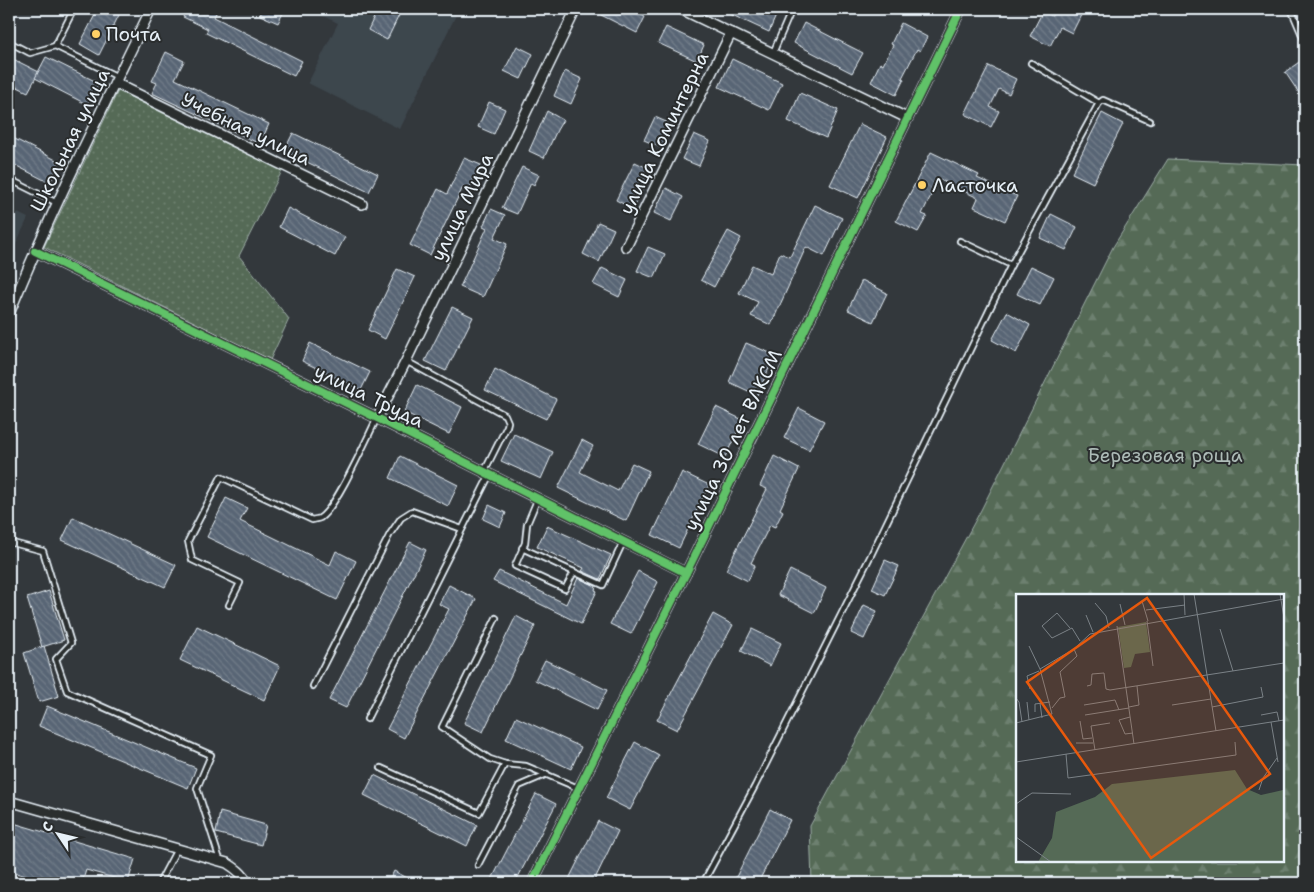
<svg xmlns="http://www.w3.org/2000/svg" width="1314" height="892" font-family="'Shantell Sans',sans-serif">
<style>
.built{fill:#3e464d}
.forest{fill:url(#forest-firs);stroke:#9eaea7;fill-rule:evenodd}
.park{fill:url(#park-dots);stroke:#9eaea7}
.building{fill:url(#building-back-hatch);stroke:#e8f1f8}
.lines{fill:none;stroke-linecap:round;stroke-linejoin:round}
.lane-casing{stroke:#e8f1f8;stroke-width:8}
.street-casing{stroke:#e8f1f8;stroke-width:12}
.lane{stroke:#2a2d2e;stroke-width:4.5}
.street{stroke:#2a2d2e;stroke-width:9}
.cycleway-casing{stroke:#2a2d2e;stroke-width:11}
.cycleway{stroke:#61c268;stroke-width:8}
.poi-dot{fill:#ffd166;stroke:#2a2d2e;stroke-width:2}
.labels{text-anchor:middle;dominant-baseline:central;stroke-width:4;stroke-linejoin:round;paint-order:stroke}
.poi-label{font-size:19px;fill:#e8f1f8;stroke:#2a2d2e;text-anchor:start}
.street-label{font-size:19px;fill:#e8f1f8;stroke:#2a2d2e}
.park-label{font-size:19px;fill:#adbbb7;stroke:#2a2d2e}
.inset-road{fill:none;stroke:#7b8287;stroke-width:1}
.view{fill:#e8590c;fill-opacity:0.15;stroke:#e8590c;stroke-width:2.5}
.inset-edge{fill:none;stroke:#e8f1f8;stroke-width:2.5}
</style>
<defs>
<pattern id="forest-firs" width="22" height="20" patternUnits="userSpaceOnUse" patternTransform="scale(1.25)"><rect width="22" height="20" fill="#556a56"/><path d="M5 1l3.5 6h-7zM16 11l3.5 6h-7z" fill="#6d806f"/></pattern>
<pattern id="park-dots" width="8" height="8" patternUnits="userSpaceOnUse" patternTransform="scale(1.25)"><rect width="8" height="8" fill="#556a56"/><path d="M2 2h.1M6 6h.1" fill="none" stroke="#6d806f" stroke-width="1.8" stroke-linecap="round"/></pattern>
<pattern id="building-back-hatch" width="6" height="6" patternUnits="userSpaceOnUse" patternTransform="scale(1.25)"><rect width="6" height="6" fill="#596575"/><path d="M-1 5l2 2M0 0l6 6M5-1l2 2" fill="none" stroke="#717c89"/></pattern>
</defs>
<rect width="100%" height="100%" fill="#33383c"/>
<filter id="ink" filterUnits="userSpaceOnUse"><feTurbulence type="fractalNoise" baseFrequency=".02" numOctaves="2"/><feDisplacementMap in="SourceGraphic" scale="10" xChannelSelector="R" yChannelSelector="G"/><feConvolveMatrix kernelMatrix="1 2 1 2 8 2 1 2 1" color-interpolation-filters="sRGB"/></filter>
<g filter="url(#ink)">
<g class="built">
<polygon points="308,9 459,9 400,129 308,83 338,23"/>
<polygon points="9,209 28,218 9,259"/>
</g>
<path class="forest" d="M1168 159 1305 165V883H812L810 826 981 510 1113 247ZM1018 596H1283V861H1018Z"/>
<polygon class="park" points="118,91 282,171 239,256 289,319 270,360 44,247"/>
<g class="building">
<polygon points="98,9 122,9 99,55 80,44"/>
<polygon points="187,9 218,9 214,17 302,61 294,76 206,33 208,29 183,17"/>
<polygon points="263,9 285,9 278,23 260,15"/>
<polygon points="378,9 402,9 387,40 368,30"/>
<polygon points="604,9 629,9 645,17 637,33 601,15"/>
<polygon points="719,9 773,9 778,11 769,32"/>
<polygon points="1056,9 1084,9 1072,33 1060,27 1050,46 1030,36 1043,11 1052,16"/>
<polygon points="804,23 863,53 852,73 794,43"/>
<polygon points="901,23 927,37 920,51 917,49 902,78 904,79 896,95 871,82 880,63 883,65 893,45 891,44"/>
<polygon points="666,27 704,45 697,61 658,43"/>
<polygon points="517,46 533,54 521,79 504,71"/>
<polygon points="166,52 184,61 175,79 269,124 260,144 152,93 157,83 152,81"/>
<polygon points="9,57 39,72 28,92 9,83"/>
<polygon points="46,57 99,83 88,105 35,78"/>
<polygon points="1305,58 1305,102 1285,72"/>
<polygon points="732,59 782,83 769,110 719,87"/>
<polygon points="989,66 1016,79 1009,94 999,89 990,107 999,111 991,127 965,114"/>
<polygon points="565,71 582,79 571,104 554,96"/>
<polygon points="800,93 838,110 826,138 788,121"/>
<polygon points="489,102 505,109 494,134 478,127"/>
<polygon points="547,111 563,120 557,130 544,158 529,151"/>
<polygon points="1102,113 1123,124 1093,183 1072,173"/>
<polygon points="655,117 673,125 662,148 644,140"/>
<polygon points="860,124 887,137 858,198 830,185"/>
<polygon points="293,133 378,174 369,192 284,151"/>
<polygon points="694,134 710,141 699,166 682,159"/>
<polygon points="9,136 60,162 50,183 9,162"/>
<polygon points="931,152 979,175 977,178 1017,196 1005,221 974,207 978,198 939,179 922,214 927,216 918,232 896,221"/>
<polygon points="464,158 481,165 469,190 463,187 430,255 410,245 438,189 447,194"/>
<polygon points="635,162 652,170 633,209 616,200"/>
<polygon points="522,167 539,175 534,185 531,183 517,214 502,208"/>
<polygon points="666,188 683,197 671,221 654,213"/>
<polygon points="815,205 842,218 824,256 806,247 771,325 751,316 758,302 739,293 752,265 771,274 780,253 790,257"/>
<polygon points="288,208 345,237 335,256 279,227"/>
<polygon points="491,209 505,215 494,238 507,244 483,297 460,287 487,228 483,226"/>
<polygon points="1051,214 1077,227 1066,250 1040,238"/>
<polygon points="598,222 614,229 599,262 583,254"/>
<polygon points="728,231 741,238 714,287 701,280"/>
<polygon points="648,247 665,254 654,278 637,271"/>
<polygon points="1031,266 1054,277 1040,305 1017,294"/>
<polygon points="602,268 627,280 619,297 593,284"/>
<polygon points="397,269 415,277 385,339 368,330"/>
<polygon points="862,280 887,293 873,322 848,310"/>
<polygon points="452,307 473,317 446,371 425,361"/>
<polygon points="1007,312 1030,325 1016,353 992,340"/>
<polygon points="310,343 370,372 361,390 302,361"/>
<polygon points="746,343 775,355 757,395 729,382"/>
<polygon points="495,369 556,399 546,419 485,390"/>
<polygon points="417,385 462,407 449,434 404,412"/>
<polygon points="716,407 743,420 725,457 698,444"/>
<polygon points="799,408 824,421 809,450 784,438"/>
<polygon points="514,434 553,452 541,479 501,461"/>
<polygon points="582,440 593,446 580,472 618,491 632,463 649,471 626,521 558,488"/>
<polygon points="400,456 458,485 448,506 390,478"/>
<polygon points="774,456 799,469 780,509 783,511 775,527 770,525 751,563 755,565 748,581 726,570 767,489 760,486"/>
<polygon points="682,472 709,485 679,548 652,535"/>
<polygon points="226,498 247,508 240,521 330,565 336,551 356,561 337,600 207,537"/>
<polygon points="489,505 506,513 500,527 483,519"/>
<polygon points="73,517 176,565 165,587 62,540"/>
<polygon points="547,526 611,555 600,579 582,571 584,568 537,547"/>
<polygon points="410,542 426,550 346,708 329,700"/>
<polygon points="885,560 899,566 885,595 872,589"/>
<polygon points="790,570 826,588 814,613 778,595"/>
<polygon points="499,571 566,604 578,578 596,586 595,590 597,591 581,624 493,581"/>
<polygon points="638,571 658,582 631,634 610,624"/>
<polygon points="449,585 476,599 404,738 387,729 449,609 439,604"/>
<polygon points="49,591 64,640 42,647 27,598"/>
<polygon points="864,605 877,611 864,639 851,633"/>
<polygon points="713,614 733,625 677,730 657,720"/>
<polygon points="516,616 535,626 483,732 464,723"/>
<polygon points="197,626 280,666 264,700 180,660"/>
<polygon points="752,629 781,643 770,666 741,651"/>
<polygon points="44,646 59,696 39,702 24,653"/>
<polygon points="545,660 607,690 597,710 535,680"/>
<polygon points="47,706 196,768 188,788 39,726"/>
<polygon points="516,717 581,747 571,769 506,739"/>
<polygon points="635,742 659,755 630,810 606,798"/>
<polygon points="374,775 477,825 467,846 364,795"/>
<polygon points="536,794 556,804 515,883 500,883 492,879"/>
<polygon points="770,809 790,820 758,883 733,883"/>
<polygon points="220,812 266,825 261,845 216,833"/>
<polygon points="598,821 618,831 593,883 567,883"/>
<polygon points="10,822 135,859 128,882 86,870 82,883 50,883 9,871 9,828"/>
<polygon points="394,871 417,883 388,883"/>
</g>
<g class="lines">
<defs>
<g id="lane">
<polyline points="1291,9 1305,42"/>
<polyline points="9,42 30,53 55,46 118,77"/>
<polyline points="55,46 74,9"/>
<polyline points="773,53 792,9"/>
<polyline points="1099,103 1103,100 1150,121"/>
<polyline points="9,179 57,203"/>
<polyline points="960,241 1011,265"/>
<polyline points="9,288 18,292"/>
<polyline points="406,361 505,415 508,422 507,426 484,472"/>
<polyline points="538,498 527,524 525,543 515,566 565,589 574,572 603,585 623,542"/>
<polyline points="9,542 43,551 71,643 56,659 67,691 211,755 197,788 220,860"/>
<polyline points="522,548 574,572"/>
<path d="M229 605 240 583 192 560 188 541 221 477 312 520C315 519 318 519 320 518 336 508 367 438 377 418"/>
<polyline points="496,618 442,727 490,759 505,764 526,766 578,788"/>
<polyline points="313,686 390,534 401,518 412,511 462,529"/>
<polyline points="367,719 490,474"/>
<polyline points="381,768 479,813 505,764"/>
<polyline points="478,865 519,786 547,774"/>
<polyline points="159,883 177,849"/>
<polyline points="703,883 755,786 871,555 1011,265 1099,103 1031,63"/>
</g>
<g id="street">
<polyline points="681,9 907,118"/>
<polyline points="115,83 362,204"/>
<polyline points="626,247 731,33"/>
<polyline points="35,251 377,418 686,573"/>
<path d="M9 314C51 210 102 110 151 9"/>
<polyline points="377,418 406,361 576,9"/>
<path d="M9 801 227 863C235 868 244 874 247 883"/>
<polyline points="532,883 686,573 961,9"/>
</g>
</defs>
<use href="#lane" class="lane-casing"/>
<use href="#street" class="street-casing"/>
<use href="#lane" class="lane"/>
<use href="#street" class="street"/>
<defs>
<g id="cycleway">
<polyline points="35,251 377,418 686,573"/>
<polyline points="532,883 686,573 961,9"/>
</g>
</defs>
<use href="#cycleway" class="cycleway-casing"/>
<use href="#cycleway" class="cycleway"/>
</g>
</g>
<g class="poi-dot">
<circle cx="96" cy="34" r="5"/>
<circle cx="922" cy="185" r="5"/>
</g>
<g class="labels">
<g class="poi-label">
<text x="106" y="34">Почта</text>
<text x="932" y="185">Ласточка</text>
</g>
<g class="street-label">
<text transform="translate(246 129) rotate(26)">Учебная улица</text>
<text transform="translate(664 133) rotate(-64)">улица Коминтерна</text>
<text transform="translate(70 140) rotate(-64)">Школьная улица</text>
<text transform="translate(462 207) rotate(-64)">улица Мира</text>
<text transform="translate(369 396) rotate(26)">улица Труда</text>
<text transform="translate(733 440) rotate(-64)">улица 30 лет ВЛКСМ</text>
</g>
<g class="park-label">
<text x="1165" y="455">Березовая роща</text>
</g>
</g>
<g transform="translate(1016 594)">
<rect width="268" height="268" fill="#33383c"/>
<path d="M219 176 231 195 245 201 267 196V267L22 268 36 244 40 218 79 203 96 190Z" fill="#556a56"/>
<path d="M130 28 134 58 119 60 115 73 108 74 102 33Z" fill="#556a56"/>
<path class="inset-road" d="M168 0 169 21M178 0 200 137M264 0 268 24M126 7 132 27M79 9 90 22 93 34M104 10 109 31M130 16 169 11M70 21 77 38M131 27 137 72M101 32 118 150M54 34 41 19 26 32 36 44 56 34 64 47M204 35 217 77M13 52 24 75M71 92 75 91 76 80 88 79 90 95 94 96 268 69M14 95 11 82 23 77M0 104 3 108 6 128M11 108 13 126M24 109 26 124M68 111 99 106 103 116M156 111 195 105M113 113 123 111 121 92M196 113 247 103 245 93M36 114 44 104 49 103 44 78 61 62 58 55M19 118V110L34 108M69 121 113 114M245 121 261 118 263 127M114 123 103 126 109 140 117 139M64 127 67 145 76 144M255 128 262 168M0 129 36 120 24 75 58 55 74 40 268 5M60 149H77M79 156 75 132 94 129M50 160 52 184 220 161 219 148M0 168 268 126M243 196 247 184 261 164M0 210 16 199 55 200M0 243 35 268"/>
<path class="view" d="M131 4 254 180 135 264 11 88Z"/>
<rect width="268" height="268" class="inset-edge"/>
</g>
<rect width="1314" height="892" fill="none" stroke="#2a2d2e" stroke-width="30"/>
<rect x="15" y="15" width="1284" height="862" fill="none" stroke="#e8f1f8" stroke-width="2" filter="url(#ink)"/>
<g transform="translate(58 834) rotate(305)" stroke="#2a2d2e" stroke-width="4" paint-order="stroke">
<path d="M0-4L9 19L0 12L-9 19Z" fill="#e8f1f8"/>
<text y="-8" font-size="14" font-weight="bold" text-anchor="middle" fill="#e8f1f8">С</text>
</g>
</svg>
